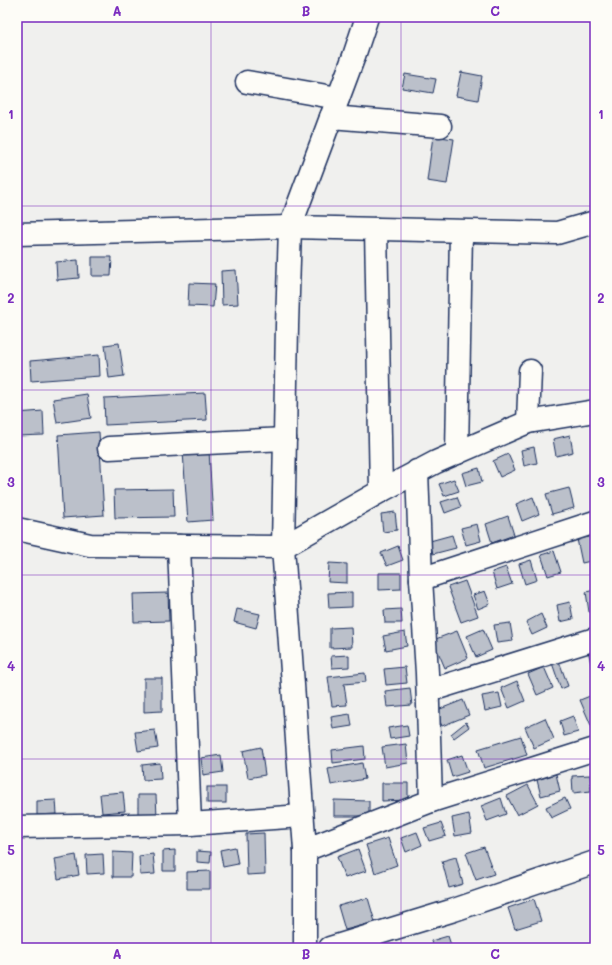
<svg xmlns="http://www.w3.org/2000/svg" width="612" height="965" font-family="Mali,sans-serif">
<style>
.building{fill:#bbc0ca;stroke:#1b2f5e}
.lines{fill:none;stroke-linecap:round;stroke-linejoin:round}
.minor-casing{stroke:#1b2f5e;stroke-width:25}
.minor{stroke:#fdfcf7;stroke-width:22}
.grid{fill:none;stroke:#7b2cbf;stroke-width:1;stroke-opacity:0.55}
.neatline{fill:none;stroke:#7b2cbf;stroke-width:1.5}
.grid-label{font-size:13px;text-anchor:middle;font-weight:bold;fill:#7b2cbf}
</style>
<rect width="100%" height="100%" fill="#f0f0ee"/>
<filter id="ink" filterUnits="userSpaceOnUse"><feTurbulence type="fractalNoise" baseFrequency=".025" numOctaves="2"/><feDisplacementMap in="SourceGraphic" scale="8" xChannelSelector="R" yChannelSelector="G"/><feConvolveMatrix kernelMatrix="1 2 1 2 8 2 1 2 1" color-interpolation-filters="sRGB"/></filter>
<g filter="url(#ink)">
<g class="building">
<polygon points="461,72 482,76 478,100 456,96"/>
<polygon points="405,74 436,79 433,93 402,88"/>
<polygon points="433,136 454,139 447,184 427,181"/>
<polygon points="92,257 112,257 111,276 92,276"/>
<polygon points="78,260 79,278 57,280 56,262"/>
<polygon points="236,270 238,304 222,305 221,271"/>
<polygon points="189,283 215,284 213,307 188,306"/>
<polygon points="119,343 124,376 109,378 105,345"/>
<polygon points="99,355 100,376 31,381 30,361"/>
<polygon points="205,393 207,420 105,425 104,398"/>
<polygon points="87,394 91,418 57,423 53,399"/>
<polygon points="43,411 44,435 17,436 17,413"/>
<polygon points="99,432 104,515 63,518 58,435"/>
<polygon points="570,435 573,452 556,456 553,439"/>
<polygon points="534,447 537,463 524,466 521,450"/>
<polygon points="209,450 213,520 188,522 183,452"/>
<polygon points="508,454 515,470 500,477 493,461"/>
<polygon points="479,468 482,482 466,486 462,473"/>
<polygon points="454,479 459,491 444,496 439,484"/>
<polygon points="569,488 574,508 552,514 546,494"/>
<polygon points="173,489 174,517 115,518 114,490"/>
<polygon points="457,497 461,507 445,513 441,502"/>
<polygon points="533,497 539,514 522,521 516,504"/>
<polygon points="395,512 397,530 383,532 381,514"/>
<polygon points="508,516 514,535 492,543 486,524"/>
<polygon points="477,524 481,541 466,545 461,528"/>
<polygon points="452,535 456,548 433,554 430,541"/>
<polygon points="595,536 595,560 582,563 577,539"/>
<polygon points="398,546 403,560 387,566 381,553"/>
<polygon points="554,551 561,572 548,576 541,555"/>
<polygon points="531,560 537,580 525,584 519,564"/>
<polygon points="329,563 347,564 347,583 328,582"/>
<polygon points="506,567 512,584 497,589 492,572"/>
<polygon points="379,573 401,573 401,589 379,590"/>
<polygon points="465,581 478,616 461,622 448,587"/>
<polygon points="595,590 595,611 589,612 586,592"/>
<polygon points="485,591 490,604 478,609 473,595"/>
<polygon points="352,592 352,607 329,608 328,593"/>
<polygon points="168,593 169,621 134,622 133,594"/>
<polygon points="570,602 573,619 560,622 557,605"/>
<polygon points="237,609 260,614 256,628 234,622"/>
<polygon points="401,609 402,623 385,623 384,610"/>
<polygon points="541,614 547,628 532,635 526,622"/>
<polygon points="510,623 513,641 497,643 494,625"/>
<polygon points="351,627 352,647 330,648 330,628"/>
<polygon points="483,629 492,650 476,657 467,636"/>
<polygon points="457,631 468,658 445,668 433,640"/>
<polygon points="405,632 407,646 386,650 383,636"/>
<polygon points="595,649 595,669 592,669 588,650"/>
<polygon points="349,655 349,667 332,668 331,656"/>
<polygon points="559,661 568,686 561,689 552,663"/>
<polygon points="405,667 407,683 386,685 384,669"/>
<polygon points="544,667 553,688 537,695 528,674"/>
<polygon points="365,673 366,682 344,684 347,705 332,706 328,677"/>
<polygon points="144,678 162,678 162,711 144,712"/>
<polygon points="517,681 525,701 509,708 501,688"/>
<polygon points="410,688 412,705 387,707 385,691"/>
<polygon points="499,693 502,707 485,711 482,696"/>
<polygon points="595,694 595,729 593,730 580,700"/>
<polygon points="463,700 469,715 442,726 435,711"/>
<polygon points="350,714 352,726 333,729 331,717"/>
<polygon points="573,716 578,732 564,736 560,721"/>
<polygon points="545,718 554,739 534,748 525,727"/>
<polygon points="466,722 469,727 454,738 451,734"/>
<polygon points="407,725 409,736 390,739 388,728"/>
<polygon points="155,730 158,748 138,751 135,732"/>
<polygon points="521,736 527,755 484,768 478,749"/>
<polygon points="406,744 408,763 385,767 382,747"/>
<polygon points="364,746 365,759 333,763 332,750"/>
<polygon points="261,747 265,775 248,778 243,751"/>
<polygon points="221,755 223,772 203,775 201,758"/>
<polygon points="462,755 468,772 452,777 447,760"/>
<polygon points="160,763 161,779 143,780 142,765"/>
<polygon points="362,763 365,779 331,785 328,769"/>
<polygon points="556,774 560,791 541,796 537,780"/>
<polygon points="590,775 591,791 573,793 572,776"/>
<polygon points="382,783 408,783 408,800 382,801"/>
<polygon points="528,785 538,804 517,815 507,796"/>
<rect x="207" y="787" width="19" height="16"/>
<polygon points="123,792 125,811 102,813 100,794"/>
<polygon points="138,795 156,795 157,817 138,818"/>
<polygon points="501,798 506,814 487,821 481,806"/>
<polygon points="565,798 570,809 551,818 546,807"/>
<polygon points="56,800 57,814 37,815 37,801"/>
<polygon points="334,800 369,801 369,816 334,816"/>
<polygon points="469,814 472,833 455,836 452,818"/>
<polygon points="441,823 446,836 429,841 424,828"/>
<polygon points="417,832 422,845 406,852 401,838"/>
<polygon points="264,833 265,874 247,875 246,834"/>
<polygon points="388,838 397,865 375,873 366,845"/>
<polygon points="235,847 238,864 223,867 220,850"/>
<polygon points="484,847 494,874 476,880 466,853"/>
<polygon points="358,849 366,871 345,878 337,857"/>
<polygon points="175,850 175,871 163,871 163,851"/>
<polygon points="197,851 211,852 210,863 197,862"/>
<polygon points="113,852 132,853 131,877 113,877"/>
<polygon points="103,854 104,873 87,874 86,855"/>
<polygon points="153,854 155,874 140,875 139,856"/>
<polygon points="76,855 79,875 58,879 55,859"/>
<polygon points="456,857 463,884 449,888 442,861"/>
<polygon points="210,871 210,889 187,889 187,872"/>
<polygon points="368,898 375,922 345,930 338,906"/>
<polygon points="534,899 541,921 515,929 508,908"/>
<polygon points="448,936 452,948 433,948 431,941"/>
</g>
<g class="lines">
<defs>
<g id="minor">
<polyline points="247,82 338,98"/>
<polyline points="331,117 440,126"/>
<polyline points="376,229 381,491"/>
<polyline points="17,234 290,227 557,233 595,222"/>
<polyline points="528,422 530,371"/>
<polyline points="109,448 285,439"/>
<polyline points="457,453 461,232"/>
<polyline points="17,529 90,545 283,547 381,491 436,462 528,422 595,411"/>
<polyline points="179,546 190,824 302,816"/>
<polyline points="421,579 595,522"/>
<polyline points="428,691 595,639"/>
<polyline points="431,801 595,749"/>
<polyline points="17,827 190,824"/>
<polyline points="305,850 283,547 287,326 290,227 354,56 367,17"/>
<polyline points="305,948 305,850 431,801 427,673 421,579 417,471"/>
<polyline points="330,948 454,910 595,862"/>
</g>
</defs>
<use href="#minor" class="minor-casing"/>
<use href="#minor" class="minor"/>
</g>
</g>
<path class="grid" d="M211 17V948M401 17V948M17 206H595M17 390H595M17 575H595M17 759H595"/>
<rect width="612" height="965" fill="none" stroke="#fdfcf7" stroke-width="44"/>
<rect x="22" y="22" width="568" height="921" class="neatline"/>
<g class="grid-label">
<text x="117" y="16">A</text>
<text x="306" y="16">B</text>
<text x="495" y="16">C</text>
<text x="11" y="119">1</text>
<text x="601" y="119">1</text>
<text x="11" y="303">2</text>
<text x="601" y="303">2</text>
<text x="11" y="487">3</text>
<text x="601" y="487">3</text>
<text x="11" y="671">4</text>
<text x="601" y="671">4</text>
<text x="11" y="855">5</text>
<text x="601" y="855">5</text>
<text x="117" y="959">A</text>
<text x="306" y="959">B</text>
<text x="495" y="959">C</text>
</g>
</svg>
